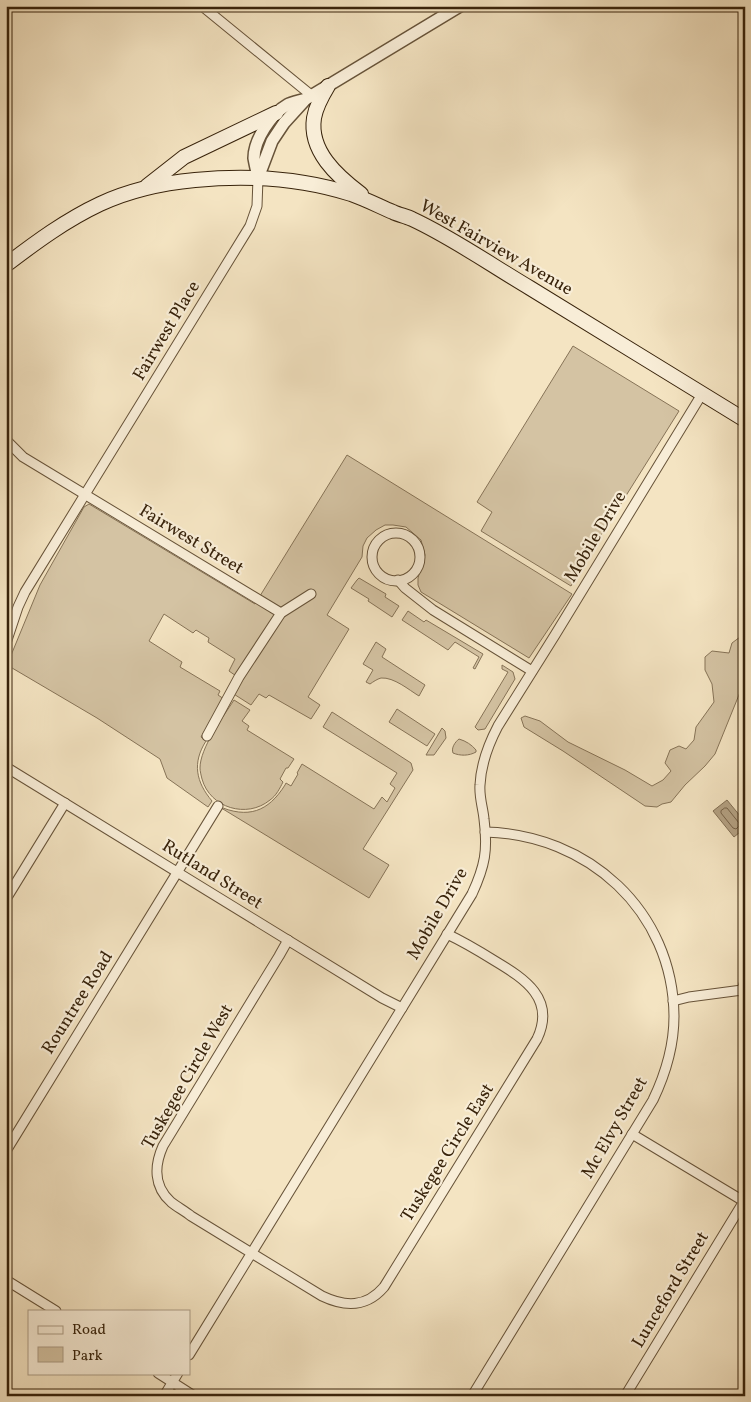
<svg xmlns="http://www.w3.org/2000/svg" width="751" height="1402" font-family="Vollkorn,serif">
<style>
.green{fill:#d4c3a3;stroke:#867357}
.water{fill:#b4a284;stroke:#826f54}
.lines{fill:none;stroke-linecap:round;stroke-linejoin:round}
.shore{stroke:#766248;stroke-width:1}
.minor-casing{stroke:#675339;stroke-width:11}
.tertiary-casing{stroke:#675339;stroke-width:14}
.secondary-casing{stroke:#38230b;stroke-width:16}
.minor{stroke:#f8edd7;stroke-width:9}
.tertiary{stroke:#f8edd7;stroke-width:11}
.secondary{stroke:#f8edd7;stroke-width:14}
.labels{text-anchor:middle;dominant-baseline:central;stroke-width:4.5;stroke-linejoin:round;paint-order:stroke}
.street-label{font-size:18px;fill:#38230b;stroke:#f8edd7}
</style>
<rect width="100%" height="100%" fill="#f4e4c2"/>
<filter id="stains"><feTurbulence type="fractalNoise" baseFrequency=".004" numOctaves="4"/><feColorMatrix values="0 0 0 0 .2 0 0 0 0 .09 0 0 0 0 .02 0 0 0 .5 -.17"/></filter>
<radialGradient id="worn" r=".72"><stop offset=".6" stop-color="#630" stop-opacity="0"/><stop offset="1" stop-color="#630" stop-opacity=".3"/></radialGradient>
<g class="green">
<polygon points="573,346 679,411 602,534 592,540 586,549 586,560 571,586 481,531 492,512 477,502"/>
<path d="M347 455 572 594 529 658 421 592 418 585V578L425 555 421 540 406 527 393 525H385L376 530 367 538 363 546 362 557 327 615 349 629 308 697 320 705 311 719 269 695 266 698 259 694 251 705 229 691 239 678 229 671 235 659 208 642 209 638 196 630 193 633 164 614 149 641 182 662 180 667 220 691 218 695 224 699 201 737 206 741C192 763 196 782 212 801L208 807 167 778 160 759 97 718 7 665 40 585 84 507 89 504 255 604Z"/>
<polygon points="359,578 386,594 385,597 399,606 392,617 368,601 369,599 351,588 357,580"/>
<polygon points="408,611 424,622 426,620 483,654 475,669 473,668 479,657 455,642 448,650 402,620"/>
<polygon points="740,637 745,638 745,680 715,754 705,766 685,785 671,802 662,804 657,807 645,806 563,751 524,727 521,718 525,716 540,721 568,742 625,770 652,786 663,780 671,771 665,763 670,750 679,746 686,749 694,740 696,727 714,702 712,684 705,670 705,657 712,651 729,653 732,643"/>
<path d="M376 642 386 649 382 657 425 685 419 696C409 690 394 677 381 678 377 679 373 682 370 684L366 682 373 670 363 664Z"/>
<polygon points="502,665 513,672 515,679 485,729 478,730 475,727 508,672 502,669"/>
<path d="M234 700 250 710 242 721 249 726 247 730 294 759 288 768H286L280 779 283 782C280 788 276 796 270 800 247 819 210 808 202 779 201 775 200 771 200 768 200 748 223 717 234 700Z"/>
<polygon points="397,709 435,734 427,746 389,722"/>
<path d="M332 712 411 763 413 770 363 849 389 865 369 898 218 806C248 819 268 812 285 785L286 783 291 786 298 774 297 773 302 764 374 809 382 797 387 802 395 788 390 784 397 773 323 727Z"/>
<polygon points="442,728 445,731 446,738 434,755 426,755"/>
<path d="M459 739C466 741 472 745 476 750V752C469 756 460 756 453 753 451 748 455 742 459 739Z"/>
</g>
<polygon class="water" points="727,800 745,822 745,828 734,837 713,811"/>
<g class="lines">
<polygon class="shore" points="725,808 727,808 739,823 739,826 736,829 733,828 721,813 721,811"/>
<defs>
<g id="minor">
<polyline points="202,6 311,95"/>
<polyline points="6,440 23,457 281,613"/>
<circle cx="396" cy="557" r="24"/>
<polyline points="398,580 405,588 433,610 532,671"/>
<polyline points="6,643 18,607 25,592 250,226 257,206 258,178"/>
<polyline points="207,736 239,677 281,613 311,594"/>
<polyline points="6,767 382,998 402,1008"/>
<polyline points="6,899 65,803"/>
<path d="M288 940 279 956 163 1146C154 1166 154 1187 171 1202 177 1207 185 1211 191 1216L322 1296C345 1307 366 1308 384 1287L537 1039C556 999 525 979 495 961 479 951 464 942 447 934"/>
<polyline points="745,981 742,990 745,997"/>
<polyline points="673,1001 689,997 742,990"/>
<polyline points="632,1134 745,1202"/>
<polyline points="6,1151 218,806"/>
<polyline points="6,1280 56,1311"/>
<path d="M189 1355 472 894C485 866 488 850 484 819 483 808 479 797 480 785 481 764 488 745 498 726L555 635 702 394"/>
<polyline points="158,1373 194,1396"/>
<polyline points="164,1396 178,1373"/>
<path d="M472 1396 653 1100C665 1075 674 1045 674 1016 673 911 588 834 485 832"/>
<polyline points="625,1396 744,1201"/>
</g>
<g id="tertiary">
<path d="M258 178C257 172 255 164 254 158 254 140 271 114 287 105 292 102 300 101 306 99L460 6"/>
<polyline points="258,178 272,141 284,123 304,101"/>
</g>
<g id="secondary">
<path d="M328 86C322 96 316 106 314 118 309 151 337 176 361 194"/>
<polyline points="147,186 184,157 276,113"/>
<path d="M6 265C36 242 66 220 100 204 130 190 163 183 195 180 247 175 301 178 351 194 365 199 379 206 393 212 399 215 406 216 412 219 453 238 491 265 530 288 602 332 673 376 745 420"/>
</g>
</defs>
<use href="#minor" class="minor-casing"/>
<use href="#tertiary" class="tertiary-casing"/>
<use href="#secondary" class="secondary-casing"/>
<use href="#minor" class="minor"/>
<use href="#tertiary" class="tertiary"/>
<use href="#secondary" class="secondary"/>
</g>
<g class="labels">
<g class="street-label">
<text transform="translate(496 248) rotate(30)">West Fairview Avenue</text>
<text transform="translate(167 331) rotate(-59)">Fairwest Place</text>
<text transform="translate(596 537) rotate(-59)">Mobile Drive</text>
<text transform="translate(191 540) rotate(31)">Fairwest Street</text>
<text transform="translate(212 875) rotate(32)">Rutland Street</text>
<text transform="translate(438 914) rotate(-60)">Mobile Drive</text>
<text transform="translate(78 1003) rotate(-58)">Rountree Road</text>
<text transform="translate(188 1077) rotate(-60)">Tuskegee Circle West</text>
<text transform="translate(615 1128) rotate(-60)">Mc Elvy Street</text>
<text transform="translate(448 1153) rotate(-58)">Tuskegee Circle East</text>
<text transform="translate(671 1290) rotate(-59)">Lunceford Street</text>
</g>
</g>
<rect width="751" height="1402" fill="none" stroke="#f4e4c2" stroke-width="25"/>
<rect x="8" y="8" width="736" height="1387" fill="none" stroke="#38230b" stroke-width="2.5"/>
<rect x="12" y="12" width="726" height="1377" fill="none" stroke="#38230b"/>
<rect x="28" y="1310" width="162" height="65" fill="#f8edd7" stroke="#ab9c85"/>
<rect x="38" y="1326" width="25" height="8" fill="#f8edd7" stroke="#ab9c85"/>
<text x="72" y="1334" font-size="15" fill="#38230b">Road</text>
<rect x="38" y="1347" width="25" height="15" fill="#d4c3a3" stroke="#ab9c85"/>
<text x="72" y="1360" font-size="15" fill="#38230b">Park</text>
<rect width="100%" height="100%" filter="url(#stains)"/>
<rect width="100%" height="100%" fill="url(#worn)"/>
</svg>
